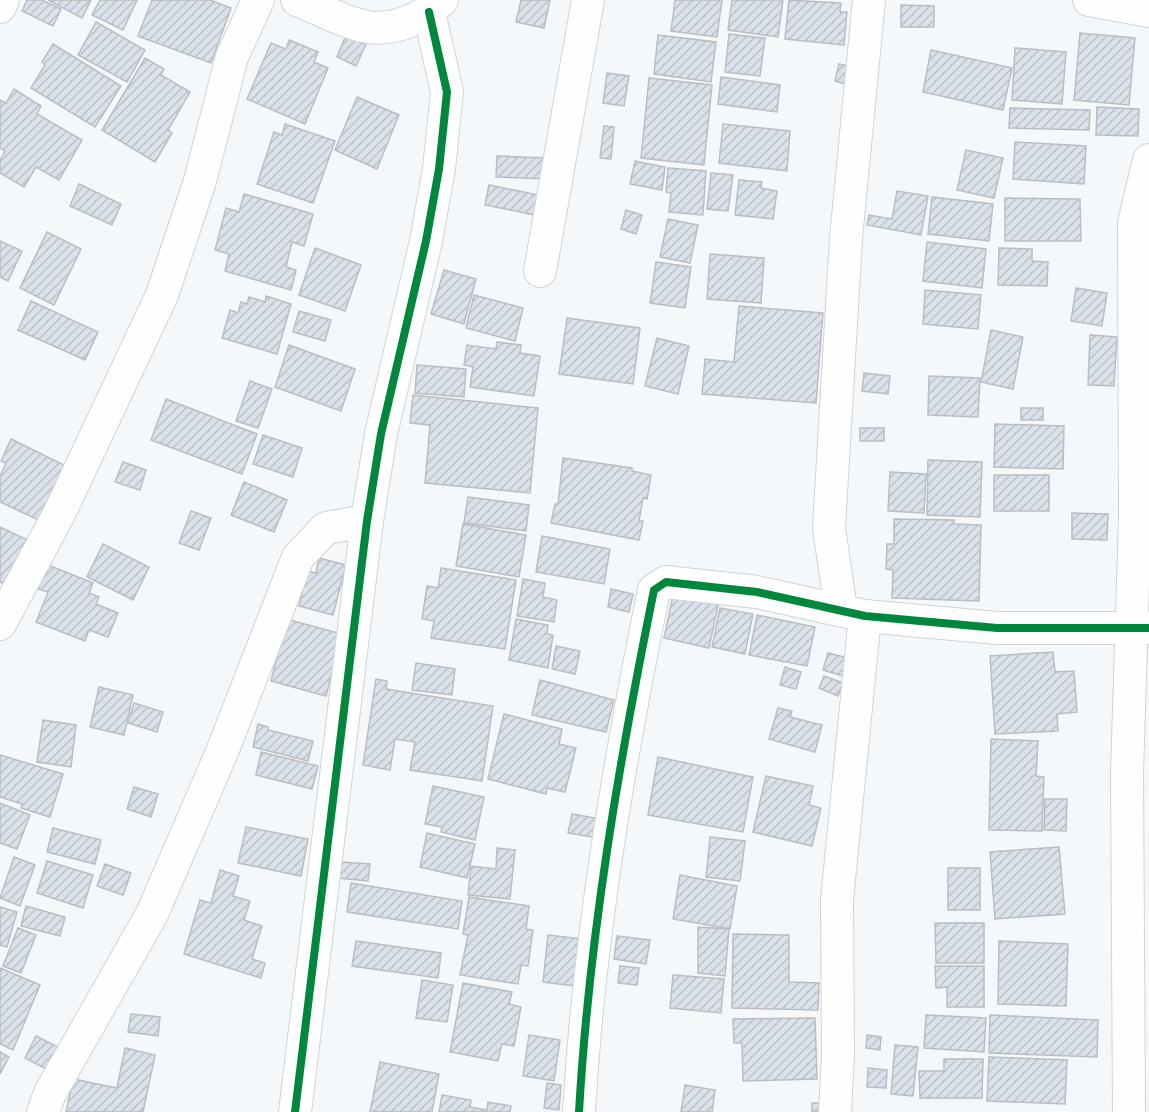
<svg xmlns="http://www.w3.org/2000/svg" width="1149" height="1112" font-family="'DM Sans',sans-serif">
<style>
.building{fill:url(#building-hatch);stroke:#bbbdc0;stroke-width:1.5}
.lines{fill:none;stroke-linecap:round;stroke-linejoin:round}
.minor-casing{stroke:#d1d3d5;stroke-width:34}
.minor{stroke:#fefefe;stroke-width:32}
.cycleway-casing{stroke:#fff;stroke-width:11}
.cycleway{stroke:#00873e;stroke-width:8}
</style>
<defs>
<pattern id="building-hatch" width="6" height="6" patternUnits="userSpaceOnUse" patternTransform="scale(1.5)"><rect width="6" height="6" fill="#dae1e9"/><path d="M-1 1l2-2M0 6l6-6M5 7l2-2" fill="none" stroke="#bcc2c9"/></pattern>
</defs>
<rect width="100%" height="100%" fill="#f5f8fb"/>
<g class="building">
<polygon points="27,0 42,0 61,9 53,26 22,11"/>
<polygon points="48,0 91,0 82,18"/>
<polygon points="100,0 137,0 123,30 92,15"/>
<polygon points="152,0 210,0 231,8 211,63 138,36"/>
<polygon points="521,0 550,0 544,28 516,22"/>
<polygon points="675,0 722,0 717,37 671,31"/>
<polygon points="732,0 783,0 778,37 728,30"/>
<polygon points="789,0 841,3 840,12 847,12 844,45 785,39"/>
<polygon points="901,5 934,6 934,27 901,27"/>
<polygon points="96,22 145,50 127,82 78,55"/>
<polygon points="1080,33 1135,38 1129,105 1074,100"/>
<polygon points="729,34 765,38 760,76 725,72"/>
<polygon points="346,35 366,44 356,66 337,57"/>
<polygon points="658,35 716,42 711,82 654,74"/>
<polygon points="289,40 318,52 314,62 328,68 305,124 247,99 271,43 286,49"/>
<polygon points="53,44 121,86 95,127 31,88 45,65 42,62"/>
<polygon points="1015,48 1066,52 1062,104 1012,100"/>
<polygon points="931,50 1012,68 1003,110 923,92"/>
<polygon points="145,58 164,69 161,75 190,92 168,130 172,133 155,162 102,130"/>
<polygon points="839,64 854,67 850,85 835,81"/>
<polygon points="607,73 629,76 624,106 603,103"/>
<polygon points="721,77 780,85 777,112 718,104"/>
<polygon points="649,78 712,85 704,165 641,158"/>
<polygon points="14,89 41,106 37,114 82,140 59,180 36,167 24,187 0,173 0,160 5,151 0,148 0,100 6,103"/>
<polygon points="357,97 399,115 377,169 335,150"/>
<polygon points="1097,107 1139,109 1138,136 1096,135"/>
<polygon points="1010,108 1090,110 1089,130 1009,128"/>
<polygon points="285,124 335,141 313,203 257,184 274,132 282,135"/>
<polygon points="723,124 790,131 787,171 719,163"/>
<polygon points="604,126 614,127 611,159 600,158"/>
<polygon points="1015,142 1086,146 1084,184 1013,179"/>
<polygon points="966,150 1003,158 994,198 957,190"/>
<polygon points="497,156 548,158 547,179 496,177"/>
<polygon points="635,161 665,167 662,190 630,184"/>
<polygon points="668,168 706,171 703,215 669,212 671,193 666,192"/>
<polygon points="711,173 733,175 728,211 707,209"/>
<polygon points="739,180 762,182 761,188 777,191 773,219 735,215"/>
<polygon points="79,184 121,204 112,225 70,206"/>
<polygon points="489,185 543,196 540,216 485,205"/>
<polygon points="897,191 928,196 921,235 867,225 869,215 892,219"/>
<polygon points="244,194 313,214 304,246 292,242 286,267 296,270 291,290 225,271 229,254 215,250 226,208 239,212"/>
<polygon points="932,197 993,204 989,241 928,234"/>
<polygon points="1005,198 1080,199 1081,241 1005,241"/>
<polygon points="626,210 642,215 636,234 621,229"/>
<polygon points="668,219 698,225 690,263 660,257"/>
<polygon points="47,232 81,249 54,305 20,288"/>
<polygon points="0,241 22,251 8,281 0,277"/>
<polygon points="927,242 986,249 982,288 923,281"/>
<polygon points="315,248 361,265 345,311 299,295"/>
<polygon points="999,248 1032,249 1032,261 1048,262 1047,286 998,285"/>
<polygon points="710,254 764,258 761,303 707,299"/>
<polygon points="656,262 691,267 685,308 650,303"/>
<polygon points="444,270 476,279 464,324 431,314"/>
<polygon points="1076,288 1107,293 1102,326 1071,321"/>
<polygon points="925,290 981,295 978,329 923,324"/>
<polygon points="474,295 523,308 515,341 466,328"/>
<polygon points="266,296 291,304 277,354 222,338 230,310 238,313 241,302 247,304 249,297 265,302"/>
<polygon points="31,301 98,332 85,360 18,330"/>
<polygon points="739,306 823,313 816,403 702,394 705,359 734,362"/>
<polygon points="299,311 331,320 325,341 293,332"/>
<polygon points="567,318 640,328 633,384 559,374"/>
<polygon points="991,330 1023,337 1013,389 981,382"/>
<polygon points="1090,335 1117,337 1114,386 1088,385"/>
<polygon points="657,338 689,346 678,394 645,386"/>
<polygon points="497,342 521,345 520,353 540,356 534,396 470,387 473,367 464,365 467,345 496,349"/>
<polygon points="289,345 355,369 341,411 275,387"/>
<polygon points="417,365 466,369 464,397 415,393"/>
<polygon points="864,373 890,376 888,394 862,391"/>
<polygon points="929,376 980,378 978,417 928,415"/>
<polygon points="250,381 272,389 258,428 236,421"/>
<polygon points="413,395 538,408 530,493 425,483 430,425 410,423"/>
<polygon points="166,399 257,434 242,474 151,440"/>
<rect x="1021" y="408" width="22" height="12"/>
<polygon points="995,424 1064,426 1063,469 994,467"/>
<rect x="860" y="428" width="24" height="13"/>
<polygon points="263,435 302,448 293,477 253,464"/>
<polygon points="11,439 72,469 45,523 0,502 0,476 6,463 1,461"/>
<polygon points="563,458 632,468 632,471 651,475 647,499 643,498 639,521 643,521 639,540 551,523 555,504 558,504"/>
<polygon points="928,460 982,462 980,517 927,515"/>
<polygon points="123,462 146,470 140,490 115,482"/>
<polygon points="890,472 926,474 924,513 888,511"/>
<rect x="994" y="475" width="55" height="36"/>
<polygon points="244,482 287,500 274,532 231,515"/>
<polygon points="468,497 529,505 526,531 464,523"/>
<polygon points="191,511 211,518 199,550 179,543"/>
<polygon points="1072,513 1108,514 1107,540 1072,539"/>
<polygon points="894,519 954,520 954,524 981,525 979,601 892,598 893,570 886,569 887,544 894,544"/>
<polygon points="463,524 526,535 519,577 456,566"/>
<polygon points="0,527 32,542 11,587 0,582"/>
<polygon points="542,536 610,549 604,584 536,572"/>
<polygon points="103,544 149,567 133,600 87,577"/>
<polygon points="319,558 346,565 333,615 299,606 307,571 316,573"/>
<polygon points="48,565 93,583 89,593 99,597 96,604 118,613 108,637 89,630 85,641 36,622 48,592 38,589"/>
<polygon points="441,568 516,580 505,649 431,638 434,621 422,619 427,586 438,588"/>
<polygon points="523,579 545,583 543,597 557,600 554,622 517,616"/>
<polygon points="611,589 633,594 629,612 608,607"/>
<polygon points="674,591 719,601 709,648 664,638"/>
<polygon points="720,608 753,614 745,654 712,647"/>
<polygon points="757,615 815,627 807,666 749,655"/>
<polygon points="286,619 342,634 326,696 271,681"/>
<polygon points="516,619 548,625 547,634 553,635 548,668 509,660"/>
<polygon points="556,646 580,651 575,674 552,669"/>
<polygon points="1053,652 1055,672 1074,671 1077,712 1057,714 1058,731 995,734 990,656"/>
<polygon points="828,653 848,658 843,676 823,670"/>
<polygon points="416,663 455,669 452,695 412,690"/>
<polygon points="785,667 801,672 796,689 780,685"/>
<polygon points="824,676 843,683 838,696 819,688"/>
<polygon points="376,679 387,681 386,689 493,706 482,781 410,770 415,742 395,739 390,770 363,765"/>
<polygon points="540,680 614,700 606,732 532,715"/>
<polygon points="99,687 133,695 124,735 90,727"/>
<polygon points="134,703 163,712 157,732 128,723"/>
<polygon points="778,708 792,711 790,717 822,725 815,752 769,739"/>
<polygon points="504,714 562,729 559,744 576,748 565,792 547,788 546,794 488,779"/>
<polygon points="43,720 76,725 71,767 37,762"/>
<polygon points="258,724 268,727 268,730 313,741 308,761 253,747"/>
<polygon points="991,739 1038,741 1036,776 1044,777 1042,831 989,830"/>
<polygon points="261,752 318,766 312,789 256,775"/>
<polygon points="0,755 63,774 50,817 21,808 22,804 0,797"/>
<polygon points="658,757 753,777 743,832 648,815"/>
<polygon points="766,776 813,786 809,805 821,808 812,846 753,832"/>
<polygon points="433,786 484,797 475,840 441,832 442,827 425,824"/>
<polygon points="134,787 158,794 151,817 127,809"/>
<polygon points="1045,799 1067,799 1066,831 1044,830"/>
<polygon points="0,803 30,815 17,849 0,843"/>
<polygon points="572,814 601,819 597,838 568,833"/>
<polygon points="246,827 308,839 301,876 238,863"/>
<polygon points="53,828 101,840 95,864 47,852"/>
<polygon points="427,833 475,844 467,878 420,867"/>
<polygon points="710,837 745,841 740,881 706,877"/>
<polygon points="1059,847 1065,914 995,919 990,852"/>
<polygon points="497,848 515,850 510,899 468,895 471,866 496,869"/>
<polygon points="14,857 35,865 20,906 0,898"/>
<polygon points="47,861 93,875 83,908 37,893"/>
<polygon points="340,862 370,864 368,881 338,878"/>
<polygon points="105,864 131,873 123,895 97,886"/>
<rect x="948" y="868" width="32" height="42"/>
<polygon points="220,870 239,876 233,896 250,901 244,920 262,926 252,959 265,963 261,978 184,954 200,900 211,903"/>
<polygon points="680,875 737,886 730,929 673,919"/>
<polygon points="351,883 462,901 458,929 347,912"/>
<polygon points="469,897 529,906 526,929 533,930 528,966 521,965 518,984 460,975 468,935 463,934"/>
<polygon points="26,906 65,917 60,936 21,926"/>
<polygon points="0,907 17,912 7,947 0,945"/>
<polygon points="935,923 984,923 984,963 936,963"/>
<polygon points="698,927 729,929 725,976 698,973"/>
<polygon points="18,928 36,935 21,973 3,966"/>
<polygon points="733,934 789,935 789,982 819,983 818,1010 732,1008"/>
<polygon points="548,935 581,939 575,986 543,982"/>
<polygon points="617,936 650,940 646,964 614,959"/>
<polygon points="356,941 441,953 438,978 352,966"/>
<polygon points="999,941 1068,944 1066,1006 998,1004"/>
<polygon points="620,966 639,968 637,985 618,983"/>
<polygon points="935,966 984,966 984,1007 947,1007 947,987 936,988"/>
<polygon points="0,968 40,985 13,1050 0,1044"/>
<polygon points="673,975 724,979 721,1013 670,1008"/>
<polygon points="422,980 453,985 447,1022 416,1018"/>
<polygon points="463,983 512,992 509,1004 521,1007 514,1046 502,1044 498,1061 450,1052"/>
<polygon points="131,1014 160,1017 158,1036 128,1032"/>
<polygon points="926,1015 986,1018 984,1052 924,1048"/>
<polygon points="990,1015 1098,1020 1097,1057 989,1053"/>
<polygon points="815,1018 817,1079 743,1081 742,1043 734,1043 733,1019"/>
<polygon points="529,1035 560,1040 554,1081 523,1076"/>
<polygon points="867,1035 881,1037 880,1050 866,1048"/>
<polygon points="36,1036 58,1047 48,1070 25,1058"/>
<polygon points="895,1045 918,1047 913,1096 891,1094"/>
<polygon points="125,1048 155,1055 143,1112 66,1112 73,1079 117,1088"/>
<polygon points="0,1052 9,1057 0,1074"/>
<polygon points="989,1057 1067,1060 1065,1104 987,1101"/>
<polygon points="944,1059 983,1059 982,1098 920,1098 919,1071 944,1071"/>
<polygon points="380,1062 439,1074 432,1112 370,1112"/>
<polygon points="868,1068 887,1070 886,1088 867,1087"/>
<polygon points="547,1083 561,1085 559,1110 544,1108"/>
<polygon points="685,1085 715,1090 712,1112 681,1112"/>
<polygon points="442,1095 471,1100 470,1107 487,1110 488,1102 511,1106 510,1112 439,1112"/>
<rect x="812" y="1103" width="11" height="9"/>
</g>
<g class="lines">
<defs>
<g id="minor">
<path d="M297 0C318 8 347 24 368 27 395 31 423 18 442 0"/>
<polyline points="1089,0 1149,11"/>
<polyline points="0,7 3,0"/>
<polyline points="540,271 588,0"/>
<polyline points="841,610 829,528 846,238 869,0"/>
<polyline points="0,624 59,514 162,295 200,181 232,57 258,0"/>
<polyline points="43,1112 50,1093 152,914 222,752 298,557 326,528 367,521"/>
<polyline points="295,1112 367,521 381,434 426,241 439,169 447,92 429,12"/>
<path d="M579 1112C589 937 619 762 654 590L666 582 757 592 865 616 997 628H1149"/>
<polyline points="835,1112 838,1054 837,900 865,616"/>
<polyline points="1129,1112 1127,773 1135,518 1134,223 1149,160"/>
</g>
</defs>
<use href="#minor" class="minor-casing"/>
<use href="#minor" class="minor"/>
<defs>
<g id="cycleway">
<polyline points="295,1112 367,521 381,434 426,241 439,169 447,92 429,12"/>
<path d="M579 1112C589 937 619 762 654 590L666 582 757 592 865 616 997 628H1149"/>
</g>
</defs>
<use href="#cycleway" class="cycleway-casing"/>
<use href="#cycleway" class="cycleway"/>
</g>
</svg>
